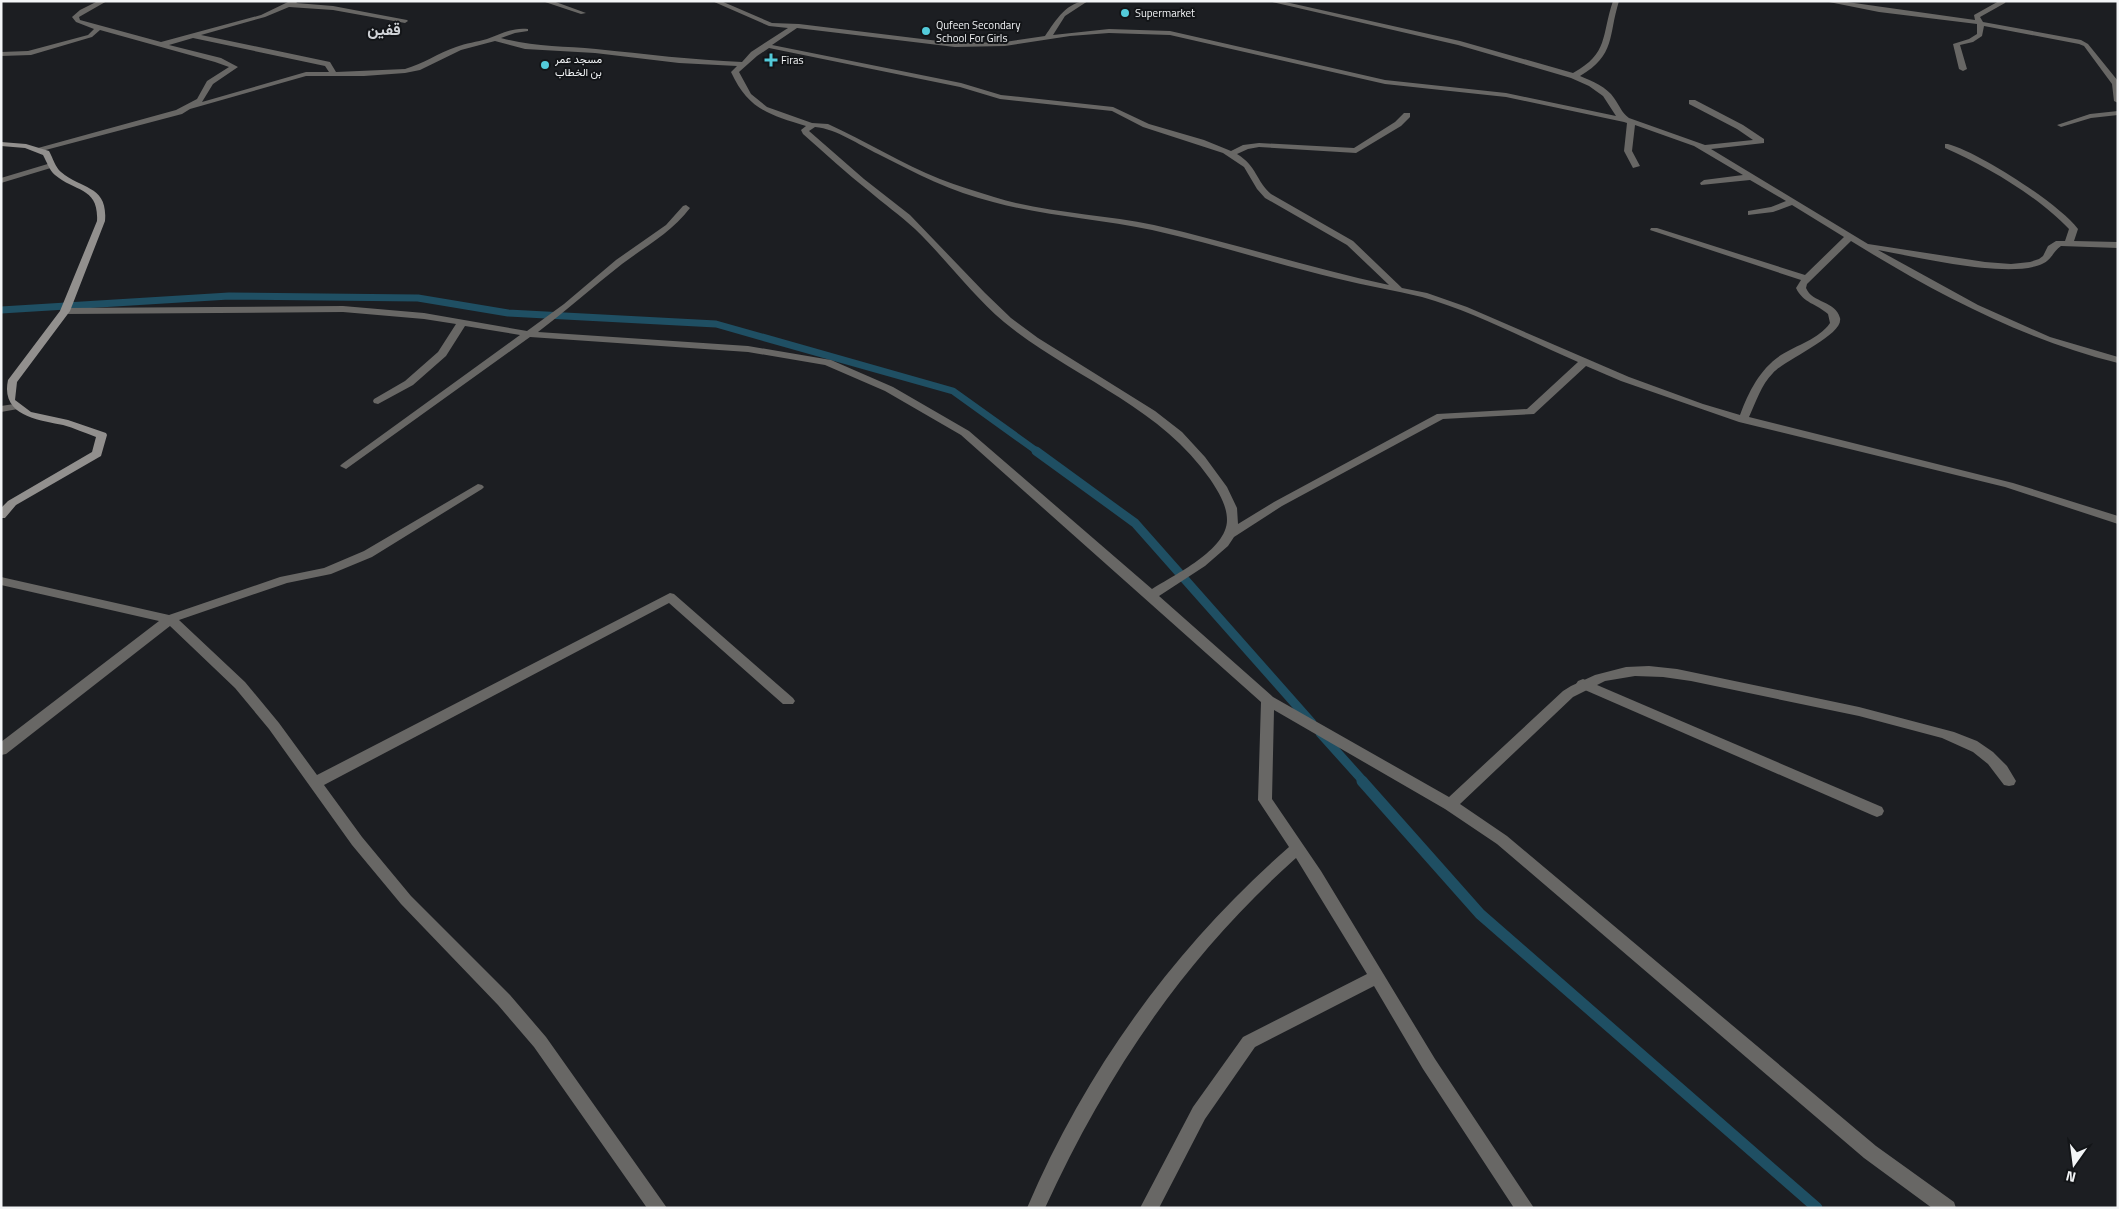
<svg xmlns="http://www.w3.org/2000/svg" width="2119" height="1209" font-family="'Titillium Web',Vazirmatn,sans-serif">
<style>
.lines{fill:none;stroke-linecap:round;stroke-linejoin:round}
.stream-far2{stroke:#1f4f63;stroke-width:7}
.stream-far1{stroke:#1f4f63;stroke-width:9}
.stream{stroke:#1f4f63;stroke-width:11}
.lane{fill:#686765;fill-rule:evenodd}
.street{fill:#686765;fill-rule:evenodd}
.secondary{fill:#92908e;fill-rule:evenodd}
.poi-dot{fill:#53cbda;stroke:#131518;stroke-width:2}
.labels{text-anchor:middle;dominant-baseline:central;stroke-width:4;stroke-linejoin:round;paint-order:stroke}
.far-poi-label{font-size:11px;fill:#f3f5f7;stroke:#131518;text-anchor:start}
.far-district-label{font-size:16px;font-weight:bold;fill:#d0d3d7;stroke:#131518}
</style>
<rect width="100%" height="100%" fill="#1c1e22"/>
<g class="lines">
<polyline class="stream-far2" points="1,310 229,296 418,298 508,313 716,324 953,391 1038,452"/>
<g class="stream-far1">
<polyline points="1036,451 1135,523 1312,723"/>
<polyline points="1320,733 1364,782"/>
</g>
<polyline class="stream" points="1362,781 1480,914 1817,1208"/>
<polygon class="lane" points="1583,679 1882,807 1884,811 1882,815 1877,817 1872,815 1578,687 1576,684 1578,681"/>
<g class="street">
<path d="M98 1H107L79 17 80 20 161 42 261 15 290 1H299L296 3 333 6 407 20 408 21 405 23 333 10 289 7 265 17 201 35 330 62 336 72 405 69C423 64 438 53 456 47 466 43 477 42 487 39 501 34 513 27 528 29V31L515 33 501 38C533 47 564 46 596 49 645 54 693 60 742 62L751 52 788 28 769 26 712 1H721L772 23 799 24 955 43 1005 42 1045 36C1056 20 1067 1 1088 1L1065 16 1053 35 1109 29 1170 31 1385 80 1506 93 1616 116 1603 96 1589 86 1571 78 1458 45 1268 1H1281L1460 41 1573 73C1609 53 1601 36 1613 1H1619C1608 36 1616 55 1580 76 1592 81 1607 87 1614 98 1620 106 1621 112 1629 118L1705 145 1753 140 1737 129 1689 104V100H1695L1743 125 1764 139V143L1711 149 1868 244 1985 262 2011 264 2030 262 2039 259 2043 256 2048 246 2056 241H2065L2069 229C2039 197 1985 165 1945 148V144H1948C1980 153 2058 203 2078 229L2074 241 2118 242V248L2061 246C2053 251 2052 260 2042 264 2008 279 1917 257 1878 250L1978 305 2050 337 2118 357V363C2022 339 1935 293 1851 241L1807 284 1806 288C1812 303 1836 301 1840 318 1844 335 1784 360 1773 373 1761 385 1756 402 1749 417L2013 483 2118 516V524L2005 487 1739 422 1621 381 1586 366 1534 414 1443 419 1282 506 1234 537 1228 546 1205 566 1159 596 1273 697 1449 797 1563 691 1571 686 1595 675 1626 667 1649 666 1677 669 1859 707 1954 732 1977 741 1993 752 2007 766 2016 781 2014 785 2009 786 2004 785 1988 764 1973 752 1942 738 1859 716 1691 681 1663 677 1635 676 1605 681 1573 697 1460 804 1507 836 1876 1146 1954 1202 1956 1208H1932L1864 1158 1497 844 1445 809 1274 710 1272 799 1321 871 1435 1059 1534 1208H1514L1423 1069 1374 986 1255 1047 1205 1119 1159 1208H1140L1193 1107 1243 1037 1367 974 1296 858C1185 957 1107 1073 1045 1208H1027C1087 1068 1175 947 1289 847L1258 800 1261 702 961 435 885 391 825 365 748 352 530 337 346 469 340 466 342 464 520 335 465 326 446 356 413 385 378 404 374 403 373 401 374 399 405 381 438 352 456 324 424 319 343 312 65 314 60 311 65 308 343 306 424 313 527 331 564 304 616 260 666 225 683 206 686 205 690 208C672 232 646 246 622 264 594 286 567 310 538 332L748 346 831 360 893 387 969 431 1152 589C1174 575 1227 550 1227 520 1227 505 1218 491 1210 479 1159 405 1071 377 1004 322 971 294 946 259 915 229 900 215 884 204 869 191 846 173 825 153 803 134L801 130 806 126C769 115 748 109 731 72L737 66 679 63 595 53 525 49 495 41 461 50 420 70 405 73 364 76H306L190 109 182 114 38 152V148L176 110 197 99 207 81 229 67 215 62 100 30 92 37 31 55 1 56V52L28 51 88 35 94 29 76 22 72 17 80 10ZM797 28 955 47 1005 46 1070 36 1109 33 1170 35 1385 84 1506 97 1624 122 1627 123 1624 151 1633 168 1640 166 1632 151 1635 125 1694 146 1743 175 1704 180 1700 183 1701 185 1750 180 1786 201 1771 207 1748 211V215L1773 212 1792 205 1844 237 1805 275 1657 228H1651L1650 230 1801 280 1796 288C1803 303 1817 304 1828 314L1830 323C1819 339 1797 345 1781 355 1760 369 1749 391 1740 415L1703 404 1629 377 1467 307 1427 293 1402 288 1353 241 1271 194C1256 181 1257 166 1237 154L1248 149 1259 147 1356 153 1401 126 1410 117V113H1404L1395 122 1354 148 1259 143 1243 145 1231 151 1204 140 1149 124 1113 107 1001 95 961 83 772 45ZM193 38 325 66 329 72H306L202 102 213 84 238 67 221 58 169 45ZM769 48 960 87 1000 99 1112 111 1143 127 1223 153 1244 167 1257 189 1265 198 1347 245 1389 285C1310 268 1233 243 1154 225 1102 214 1045 213 994 197 976 191 958 186 940 179 902 164 866 141 828 124L812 123 767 107 751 94 739 72 757 56ZM815 127C837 129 859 145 878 154 915 173 952 192 993 202 1045 216 1099 219 1152 230 1215 244 1276 264 1339 279 1366 286 1394 290 1422 297 1475 312 1527 340 1578 362L1527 409 1437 414 1274 502 1238 524 1237 508 1227 487 1205 457 1182 432 1155 411 1038 338 1011 318 985 293 910 215 864 179 809 131Z"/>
<polygon points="542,1 553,1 586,13 581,14"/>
<polygon points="1824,1 1840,1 1975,20 1974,15 1999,1 2006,1 2005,3 1980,17 1983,22 2081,40 2088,44 2118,81 2118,103 2114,101 2112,84 2084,46 2079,44 1984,26 1982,36 1973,42 1960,45 1967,69 1963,71 1959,69 1953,44 1969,39 1977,34 1977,24 1879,12"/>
<polygon points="2118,111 2118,115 2091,118 2061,127 2057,125 2090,114"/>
<polygon points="51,163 54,163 54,167 1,183 1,178"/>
<polygon points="14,404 19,407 18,409 1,412 1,406"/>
<polygon points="478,484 482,485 484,487 482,489 372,557 331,574 287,583 179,620 245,682 279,723 317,775 670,593 674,594 793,698 795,701 793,704 783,704 669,603 324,785 362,837 411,896 510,995 546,1037 667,1208 647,1208 534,1047 498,1005 401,904 352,845 269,729 235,688 170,626 6,754 1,755 1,742 159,621 1,585 1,577 169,615 280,577 324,568 364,551"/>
</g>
<path class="secondary" d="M1 142 26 144 49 151C53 158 55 167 61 172 82 190 108 185 105 221L70 311 17 382 15 400 31 412 68 420 106 433 107 435 101 456 16 505 5 518H1V508L8 501 92 452 96 437C85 433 74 428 63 425 41 420 0 417 8 380L60 311 97 221C99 187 75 192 55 175 49 170 47 162 43 155L25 148 1 146Z"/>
</g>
<g class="poi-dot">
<circle cx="1125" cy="13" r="5"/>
<circle cx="926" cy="31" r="5"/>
<path d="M768.5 52.5h5v5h5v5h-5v5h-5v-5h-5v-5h5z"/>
<circle cx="545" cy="65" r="5"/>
</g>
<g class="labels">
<g class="far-poi-label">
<text x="1135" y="13">Supermarket</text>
<text x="936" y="25">Qufeen Secondary<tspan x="936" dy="13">School For Girls</tspan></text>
<text x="555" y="59">مسجد عمر<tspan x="555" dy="13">بن الخطاب</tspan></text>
<text x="781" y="60">Firas</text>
</g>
<g class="far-district-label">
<text x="384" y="29">قفين</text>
</g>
</g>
<rect width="2119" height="1209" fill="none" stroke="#f3f5f7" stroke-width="5"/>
<g transform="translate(2074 1164) rotate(194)" stroke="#131518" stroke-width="4" paint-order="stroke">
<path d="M0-4L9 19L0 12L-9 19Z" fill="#f3f5f7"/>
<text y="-8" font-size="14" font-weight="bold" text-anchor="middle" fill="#f3f5f7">N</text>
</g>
</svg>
